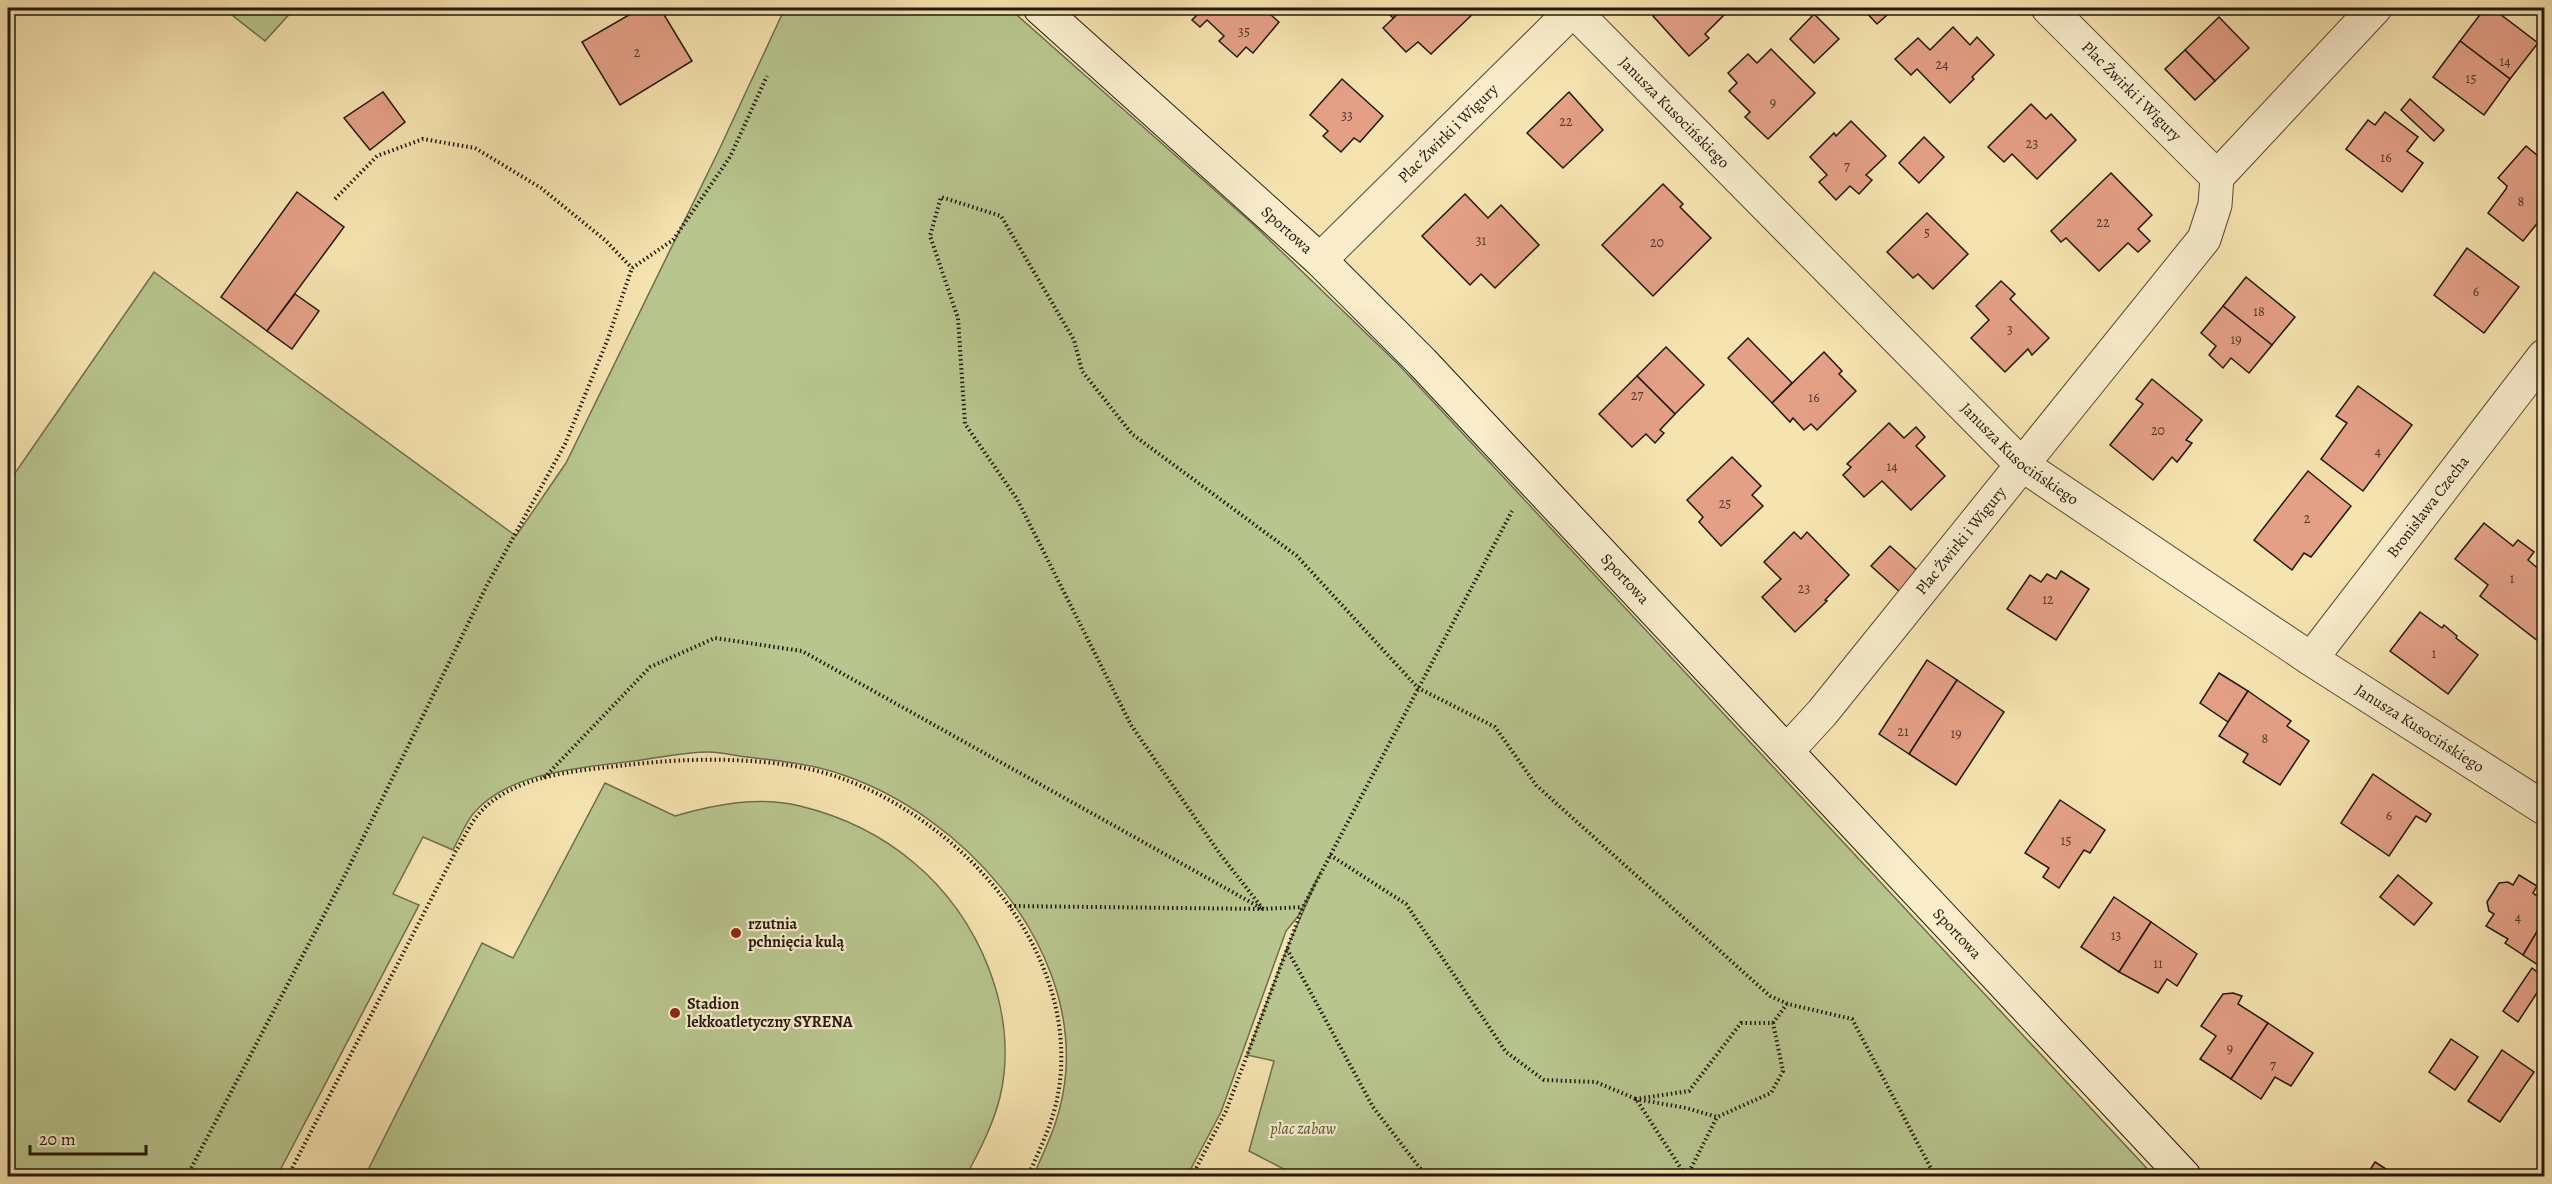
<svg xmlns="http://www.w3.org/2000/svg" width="2552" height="1184" font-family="Alegreya,serif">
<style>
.green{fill:#b8c58e;stroke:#6d6e4e;stroke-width:1.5}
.building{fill:#e4a087;stroke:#22180e;stroke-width:1.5}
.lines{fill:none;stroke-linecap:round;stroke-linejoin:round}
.street-casing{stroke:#574b36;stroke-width:35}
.secondary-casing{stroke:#22180e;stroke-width:35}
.path{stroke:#22180e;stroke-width:4;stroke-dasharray:1.5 3;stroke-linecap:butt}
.street{stroke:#f9edcc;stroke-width:33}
.secondary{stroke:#f9edcc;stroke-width:33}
.poi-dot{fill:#8f2418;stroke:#f9edcc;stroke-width:2}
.labels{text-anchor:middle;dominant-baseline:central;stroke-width:4.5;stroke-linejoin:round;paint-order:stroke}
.number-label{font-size:14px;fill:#523a2c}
.street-label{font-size:16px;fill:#22180e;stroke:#f9edcc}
.poi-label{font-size:16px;font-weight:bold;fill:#22180e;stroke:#f9edcc;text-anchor:start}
.park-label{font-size:16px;font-style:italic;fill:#56553b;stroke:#f9edcc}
</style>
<rect width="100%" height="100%" fill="#f6e4b0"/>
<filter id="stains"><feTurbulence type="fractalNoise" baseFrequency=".00333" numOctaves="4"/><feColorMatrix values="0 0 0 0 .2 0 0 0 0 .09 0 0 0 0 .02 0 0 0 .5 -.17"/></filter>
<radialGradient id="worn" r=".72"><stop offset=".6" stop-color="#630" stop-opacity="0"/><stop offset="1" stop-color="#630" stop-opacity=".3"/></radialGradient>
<g class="green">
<polygon points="223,8 295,8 265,41"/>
<path d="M785 8H1009L1254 225 1399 365 2154 1176H1297L1249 1151 1274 1061 1247 1055 1287 948 1321 871 1299 915 1286 931 1221 1112 1187 1176H1033C1050 1139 1063 1112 1066 1070 1074 939 961 815 843 775 813 764 778 761 747 757 735 756 722 752 709 752 682 752 653 759 626 762 577 768 507 773 473 814 465 824 459 839 453 850L423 837 393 894 419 905 277 1176H8V473L13 476 154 272 516 536 566 463 719 150Z"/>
<path d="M605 783 675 816C716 804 758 796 800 806 841 816 881 835 913 862 979 916 1020 1013 1000 1097 993 1125 979 1152 966 1176H365L482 943 513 958Z"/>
</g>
<g class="building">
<polygon points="641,8 660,8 692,61 620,105 582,42"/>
<polygon points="1204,8 1263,8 1279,22 1253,53 1246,47 1237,57 1219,41 1224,36 1207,20 1200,27 1192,20"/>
<polygon points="1365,8 1380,8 1372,14"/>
<polygon points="1383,8 1404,8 1393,18"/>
<polygon points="1404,8 1479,8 1431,54 1418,42 1406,52 1383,28"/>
<polygon points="1662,8 1726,8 1729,10 1705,34 1709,38 1689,56 1653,16"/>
<polygon points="1862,8 1895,8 1877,24"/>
<polygon points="2485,8 2492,8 2538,43 2510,79 2460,41"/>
<polygon points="1814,14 1839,39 1814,63 1790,39"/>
<polygon points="2219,17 2249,48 2215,81 2185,50"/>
<polygon points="1953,27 1970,45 1977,37 1994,55 1972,77 1974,79 1950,103 1917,69 1911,75 1895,59 1918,38 1930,50"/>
<polygon points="2460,41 2510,79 2484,115 2433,77"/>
<polygon points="1771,49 1815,93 1768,139 1745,117 1750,112 1729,91 1737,83 1728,73 1748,54 1757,63"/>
<polygon points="2185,50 2215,81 2195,100 2165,69"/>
<polygon points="1342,79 1383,116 1360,142 1354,138 1341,152 1323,136 1328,131 1310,115"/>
<polygon points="383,92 405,122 370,150 344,118"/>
<polygon points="1569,92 1603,130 1563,168 1527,133"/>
<polygon points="2410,99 2444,130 2434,141 2401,110"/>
<polygon points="2031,104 2046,119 2051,114 2076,140 2037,179 2012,154 2004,162 1988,147"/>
<polygon points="2385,112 2418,137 2407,151 2423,163 2402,192 2346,149 2368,120 2375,125"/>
<polygon points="1851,121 1886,156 1866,175 1872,180 1859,194 1850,186 1836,200 1819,182 1827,175 1810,157 1834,133 1836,136"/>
<polygon points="1924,137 1944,157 1919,183 1899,163"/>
<polygon points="2526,146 2544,161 2544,215 2523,241 2488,213 2506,189 2507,186 2498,178"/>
<polygon points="2111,173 2152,215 2138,229 2150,241 2138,252 2128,243 2099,271 2066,238 2061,242 2051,231"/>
<polygon points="1663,184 1683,204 1680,207 1711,238 1653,296 1602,245"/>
<polygon points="297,192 344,227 267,331 221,297"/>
<polygon points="1465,194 1488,218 1501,205 1539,245 1495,288 1481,274 1470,285 1422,236"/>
<polygon points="1927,213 1968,254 1933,289 1918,274 1913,278 1887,252"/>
<polygon points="2467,248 2519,287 2484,333 2434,295"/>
<polygon points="2246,277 2295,317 2272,345 2223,306"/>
<polygon points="2001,281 2015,294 2010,299 2049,338 2032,355 2028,349 2005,372 1971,338 1989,320 1976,306"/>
<polygon points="295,294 319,311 292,349 267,331"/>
<polygon points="2223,306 2272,345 2249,373 2231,358 2223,368 2209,355 2216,346 2201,333"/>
<polygon points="1748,338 1792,383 1772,403 1728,358"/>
<polygon points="1666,347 1704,385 1675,414 1637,376"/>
<polygon points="1824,352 1842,371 1839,374 1856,391 1817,430 1811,424 1804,430 1793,418 1790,422 1772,403"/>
<polygon points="1637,376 1675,414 1660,430 1664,433 1655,443 1646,434 1632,447 1599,414"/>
<polygon points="2152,379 2202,420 2186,440 2192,443 2177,462 2172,457 2153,480 2110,445 2143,404 2136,399"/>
<polygon points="2358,386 2412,425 2363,491 2321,459 2347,423 2336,416"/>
<polygon points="1889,423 1904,438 1916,427 1925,437 1916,446 1945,476 1911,510 1882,481 1864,497 1843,475 1851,467 1847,464"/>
<polygon points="1732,457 1761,486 1752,495 1763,506 1721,546 1699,522 1703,517 1687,500"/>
<polygon points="2308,471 2351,506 2311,557 2304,553 2292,570 2254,540"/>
<polygon points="2484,523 2513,546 2518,540 2534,552 2528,560 2541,571 2544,567 2544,628 2538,641 2480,596 2488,585 2455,559"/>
<polygon points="1794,532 1801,539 1807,532 1849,575 1825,600 1827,601 1795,632 1762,597 1781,579 1764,562"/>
<polygon points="1890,546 1919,572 1900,592 1871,566"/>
<polygon points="2061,571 2089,589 2056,640 2007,609 2030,575 2041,582 2047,574 2056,579"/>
<polygon points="2420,612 2442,628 2444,625 2457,636 2456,638 2478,655 2448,694 2390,651"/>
<polygon points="1927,660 1957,680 1909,754 1879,734"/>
<polygon points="2219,673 2248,691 2228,722 2200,703"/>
<polygon points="1957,680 2004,712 1956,785 1909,754"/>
<polygon points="2248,691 2291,721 2287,726 2309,741 2280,785 2243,762 2248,754 2219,736"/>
<polygon points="2373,774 2431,814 2426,822 2416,816 2389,856 2341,823"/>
<polygon points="2060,800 2105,830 2090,853 2084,850 2059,888 2043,877 2049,868 2025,853"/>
<polygon points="2398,875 2432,903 2414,925 2380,897"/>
<polygon points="2519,875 2537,886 2533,893 2544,901 2544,920 2523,955 2505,943 2508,939 2486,926 2494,914 2489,911 2487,902 2499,883 2508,882 2513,885"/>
<polygon points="2114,897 2151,922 2119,972 2081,947"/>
<polygon points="2544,920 2544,963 2541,961 2538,965 2523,955"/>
<polygon points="2151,922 2197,954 2177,986 2167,979 2158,993 2119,972"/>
<polygon points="2532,968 2544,977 2544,982 2518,1022 2503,1011"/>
<polygon points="2233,993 2242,996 2238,1004 2268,1023 2231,1079 2200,1059 2216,1036 2201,1026 2223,994"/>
<polygon points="2268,1023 2313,1053 2291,1086 2275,1077 2261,1099 2231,1079"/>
<polygon points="2451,1039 2478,1057 2455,1090 2429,1072"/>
<polygon points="2502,1050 2534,1072 2500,1122 2468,1101"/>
<polygon points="2375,1162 2397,1176 2366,1176"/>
</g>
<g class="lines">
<defs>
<g id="street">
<path id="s1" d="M1571 8 2021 464 2311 659 2544 808"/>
<path id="s2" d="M2048 8 2217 177"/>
<path id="s3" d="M1320 260 1575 8"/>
<path id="s4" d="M2311 659 2544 356"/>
<path id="s5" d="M1787 751 1822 713 2204 239 2215 205 2217 177 2375 8"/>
</g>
<g id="secondary">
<path id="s6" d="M1040 8 1320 260 1422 362 2184 1176"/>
</g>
</defs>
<use href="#street" class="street-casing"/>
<use href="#secondary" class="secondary-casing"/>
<g class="path">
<polyline points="335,199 377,156 423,139 475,148 541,188 605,240 632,268"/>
<polyline points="544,778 650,667 715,638 802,651 1261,908"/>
<polyline points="1330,855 1406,904 1506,1052 1544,1080 1596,1082 1636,1099 1686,1176"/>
<polyline points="1010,906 1263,909 1302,907"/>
<polyline points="1263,909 1220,854 1131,725 1017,499 965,424 958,318 930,236 941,197 1001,216 1074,340 1082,371 1132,434 1297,556 1418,688 1495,727 1536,785 1770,996 1788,1004 1852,1019 1935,1176"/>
<polyline points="1287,949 1373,1107 1426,1176"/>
<polygon points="1741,1023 1773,1023 1783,1071 1771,1093 1717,1117 1686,1108 1636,1099 1689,1091"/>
<polyline points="1773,1023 1787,1004"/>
<polyline points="187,1176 345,875 487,585 565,444 607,341 632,268 673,240 730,157 767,76"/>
<path d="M288 1176 456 851C463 840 469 826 477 816 511 774 578 771 627 765 693 757 776 756 838 777 959 819 1075 945 1060 1081 1056 1117 1042 1144 1028 1176"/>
<polyline points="1192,1176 1226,1111 1303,907 1512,511"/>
<polyline points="1687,1176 1717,1117"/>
</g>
<use href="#street" class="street"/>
<use href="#secondary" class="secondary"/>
</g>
<g class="poi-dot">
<circle cx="736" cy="933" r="6"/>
<circle cx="675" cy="1013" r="6"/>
</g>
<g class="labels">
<g class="number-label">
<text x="1244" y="31">35</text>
<text x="637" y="52">2</text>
<text x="2505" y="61">14</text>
<text x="1942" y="64">24</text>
<text x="2471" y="78">15</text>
<text x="1773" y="102">9</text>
<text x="1347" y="115">33</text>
<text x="1566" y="121">22</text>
<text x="2032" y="143">23</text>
<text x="2386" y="157">16</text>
<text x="1847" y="166">7</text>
<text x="2521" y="201">8</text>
<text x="2103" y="222">22</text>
<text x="1927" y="232">5</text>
<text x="1481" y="240">31</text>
<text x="1657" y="242">20</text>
<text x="2476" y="291">6</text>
<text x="2259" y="311">18</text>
<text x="2010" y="329">3</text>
<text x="2236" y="339">19</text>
<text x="1637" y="395">27</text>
<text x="1814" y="397">16</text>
<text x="2158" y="430">20</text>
<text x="2378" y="451">4</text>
<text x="1892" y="466">14</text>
<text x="1725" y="503">25</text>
<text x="2307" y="518">2</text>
<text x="2512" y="578">1</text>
<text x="1804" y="588">23</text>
<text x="2048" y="599">12</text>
<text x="2434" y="653">1</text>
<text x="1903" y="731">21</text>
<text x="1956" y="733">19</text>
<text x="2265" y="738">8</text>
<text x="2389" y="815">6</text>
<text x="2066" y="840">15</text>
<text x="2518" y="917">4</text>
<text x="2116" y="935">13</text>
<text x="2158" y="963">11</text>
<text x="2230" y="1048">9</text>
<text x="2273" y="1065">7</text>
</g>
<g class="street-label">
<text stroke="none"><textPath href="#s2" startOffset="118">Plac Żwirki i Wigury</textPath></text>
<text stroke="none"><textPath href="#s1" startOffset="147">Janusza Kusocińskiego</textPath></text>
<text stroke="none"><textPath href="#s3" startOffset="180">Plac Żwirki i Wigury</textPath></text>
<text stroke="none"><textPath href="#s6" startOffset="332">Sportowa</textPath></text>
<text stroke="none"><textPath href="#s1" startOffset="633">Janusza Kusocińskiego</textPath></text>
<text stroke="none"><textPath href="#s4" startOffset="192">Bronisława Czecha</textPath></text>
<text stroke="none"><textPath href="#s5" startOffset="273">Plac Żwirki i Wigury</textPath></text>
<text stroke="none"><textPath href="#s6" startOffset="818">Sportowa</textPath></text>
<text stroke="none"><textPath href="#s1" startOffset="1119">Janusza Kusocińskiego</textPath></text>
<text stroke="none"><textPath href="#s6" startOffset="1304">Sportowa</textPath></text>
</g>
<g class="poi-label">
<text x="748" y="924">rzutnia<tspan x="748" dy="18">pchnięcia kulą</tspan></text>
<text x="687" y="1004">Stadion<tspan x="687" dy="18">lekkoatletyczny SYRENA</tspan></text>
</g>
<g class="park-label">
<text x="1303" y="1129">plac zabaw</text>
</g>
</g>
<rect width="2552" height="1184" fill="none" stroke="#f6e4b0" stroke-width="30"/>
<rect x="9" y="9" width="2534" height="1166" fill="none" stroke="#22180e" stroke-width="3"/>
<rect x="15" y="15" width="2522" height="1154" fill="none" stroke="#22180e" stroke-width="1.5"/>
<path d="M30 1145v9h116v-9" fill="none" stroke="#22180e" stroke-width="3"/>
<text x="39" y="1145" font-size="18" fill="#22180e" stroke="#f9edcc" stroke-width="4.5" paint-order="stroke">20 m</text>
<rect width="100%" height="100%" filter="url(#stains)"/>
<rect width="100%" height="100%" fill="url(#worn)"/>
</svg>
